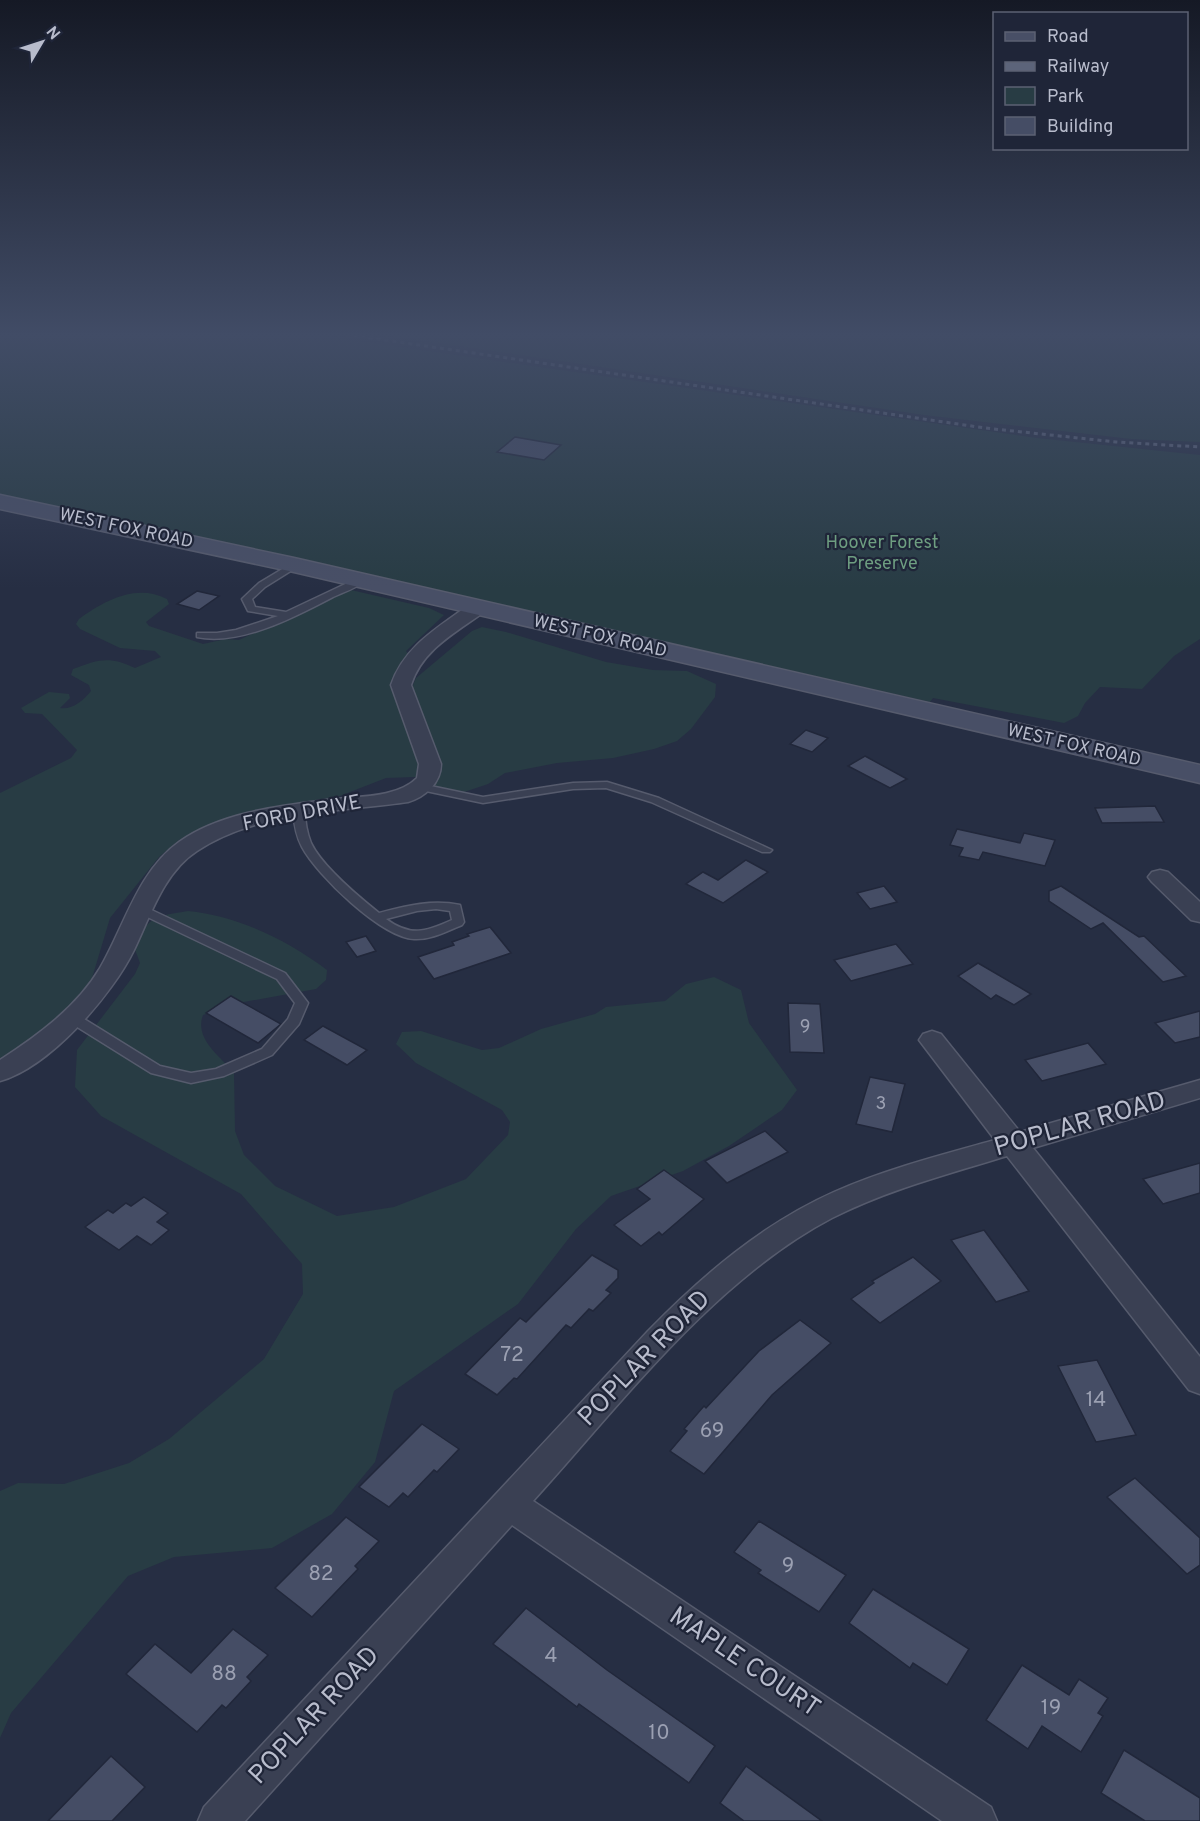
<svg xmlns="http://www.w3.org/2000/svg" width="1200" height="1821" font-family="Overpass,sans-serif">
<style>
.green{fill:#283c44}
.building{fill:#454d65;stroke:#21273a;stroke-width:1.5}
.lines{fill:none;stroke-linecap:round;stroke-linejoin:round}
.lane-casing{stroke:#565b6d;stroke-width:3}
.street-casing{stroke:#565b6d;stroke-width:3}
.secondary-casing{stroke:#565b6d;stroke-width:3}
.lane{fill:#3a4053;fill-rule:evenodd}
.street{fill:#3a4053;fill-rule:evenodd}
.secondary{fill:#484f66;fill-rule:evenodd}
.rail{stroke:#5c647a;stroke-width:3;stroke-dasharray:4 4;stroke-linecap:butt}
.labels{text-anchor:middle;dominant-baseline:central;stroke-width:4.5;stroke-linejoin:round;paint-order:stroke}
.far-street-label{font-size:18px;fill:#b8bccc;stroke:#1f2538}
.far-park-label{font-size:18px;fill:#6e9e81;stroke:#1f2538}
.number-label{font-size:18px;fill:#9ba0b2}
.street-label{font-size:21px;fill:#b8bccc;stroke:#1f2538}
.near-number-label{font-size:21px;fill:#9ba0b2}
.near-street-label{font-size:26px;fill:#b8bccc;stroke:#1f2538}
</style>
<rect width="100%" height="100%" fill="#262e43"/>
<g class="green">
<polygon points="0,333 302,333 1037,438 1200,455 1200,639 1174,656 1142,689 1100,687 1085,703 1078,716 1064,723 933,698 930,702 330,566 0,495"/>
<polygon points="371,333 1200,333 1200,442 1131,439 924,415"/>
<path d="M351 590 429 608 444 615 406 651 409 655 396 674 415 704 413 685 416 678 472 631 482 627 506 632 606 662 653 670 687 671 716 684 715 697 691 729 677 741 654 749 613 758 557 763 505 773 488 784 458 794 442 791 428 781 415 777 386 778 327 801 218 824 179 840 159 857 110 918 92 978 52 1030 0 1071V793L71 758 77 750 42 714 25 713 21 708 49 692 69 694 70 698 60 708C72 710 83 701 91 691L89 685 71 675 73 669C99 659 110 656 135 668L161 657 155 651 120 648 80 629 76 624 79 619C104 601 136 583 167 599L169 604 146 622 149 626 203 644 226 639 239 640 343 591Z"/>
<path d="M188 911C238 916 287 940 327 970L326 980 316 989 233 1004 203 1015C194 1039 220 1056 234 1073L235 1131 244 1155 275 1186 337 1216 394 1207 466 1179 508 1135 510 1122 502 1110 416 1063 396 1044 402 1032 421 1031 482 1050 499 1048 541 1029 595 1014 606 1007 665 1001 686 984 714 977 741 990 749 1023 797 1090 782 1110 729 1146 683 1171 611 1196 576 1229 518 1304 394 1391 375 1462 332 1514 272 1548 174 1557 128 1576 11 1713 0 1738V1491L18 1483 64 1484 129 1463 169 1439 264 1359 303 1294 302 1264 241 1194 101 1116 75 1087 77 1050 135 974 140 963 133 944C150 916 157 916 188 911Z"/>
</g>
<g class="building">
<polygon points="515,437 561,445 544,460 497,452"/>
<polygon points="197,591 219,596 199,610 177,604"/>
<polygon points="806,730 828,738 812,752 790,744"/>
<polygon points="865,756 907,779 890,788 848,766"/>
<polygon points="1155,806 1164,822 1102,823 1095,808"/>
<polygon points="957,829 1020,843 1024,833 1055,840 1045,866 983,852 979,860 959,856 963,848 950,845"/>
<polygon points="746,860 768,872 723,903 686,884 703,872 718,880"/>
<polygon points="884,886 897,902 870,909 857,893"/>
<polygon points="1061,886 1139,937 1144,936 1186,976 1163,982 1103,923 1091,929 1049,901 1049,891"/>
<polygon points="490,927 511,953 434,979 418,957 454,945 452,942 469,936 467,934"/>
<polygon points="366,936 376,951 357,957 346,942"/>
<polygon points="896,944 913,964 851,981 834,960"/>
<polygon points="978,963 1031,994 1014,1005 996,995 991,999 958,976"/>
<polygon points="231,996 281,1024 258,1043 206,1013"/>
<polygon points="788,1003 820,1004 824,1053 790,1052"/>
<polygon points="1200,1011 1200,1037 1175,1043 1155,1023"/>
<polygon points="323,1026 367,1050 347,1065 304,1040"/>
<polygon points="1088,1043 1106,1064 1042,1081 1025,1060"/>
<polygon points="870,1077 905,1084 892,1132 856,1124"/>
<polygon points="765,1131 788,1152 727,1183 705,1161"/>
<polygon points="1200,1163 1200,1193 1163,1204 1143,1179"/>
<polygon points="664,1170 704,1199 662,1235 659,1232 641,1246 614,1225 650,1199 637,1189"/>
<polygon points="144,1197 168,1213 157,1222 169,1230 151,1245 137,1236 119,1250 85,1227 108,1210 113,1213 126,1203 131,1206"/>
<polygon points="984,1230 1029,1291 996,1302 951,1240"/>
<polygon points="592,1255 618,1270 618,1278 606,1290 611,1293 593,1311 589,1309 571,1328 566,1325 517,1379 514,1378 497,1395 465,1374 520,1318 526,1322"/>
<polygon points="913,1257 941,1281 880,1323 851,1299 874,1283 872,1281"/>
<polygon points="800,1320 831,1343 772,1395 704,1474 670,1451 687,1431 684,1429 704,1406 706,1408 759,1351"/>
<polygon points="1097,1360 1136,1435 1096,1442 1058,1366"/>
<polygon points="422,1424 459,1449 437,1472 434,1470 408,1497 403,1493 389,1507 359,1487"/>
<polygon points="1135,1478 1200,1538 1200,1565 1187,1574 1107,1497"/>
<polygon points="346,1517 379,1541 355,1566 358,1569 312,1617 275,1588"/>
<polygon points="759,1521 846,1575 819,1612 758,1573 761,1570 734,1552"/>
<polygon points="873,1589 969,1649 947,1685 913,1663 910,1668 849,1623"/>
<polygon points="526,1608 607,1670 715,1746 689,1783 579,1704 577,1707 493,1644"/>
<polygon points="233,1629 268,1655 247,1677 251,1681 226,1708 222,1705 197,1732 126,1674 155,1644 191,1673"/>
<polygon points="1022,1665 1069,1695 1079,1679 1108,1698 1098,1713 1103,1716 1081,1752 1042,1726 1028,1749 986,1720"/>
<polygon points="1124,1750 1200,1798 1200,1821 1145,1821 1101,1793"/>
<polygon points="111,1756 145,1787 112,1821 48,1821"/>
<polygon points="746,1766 822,1821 744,1821 720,1803"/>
</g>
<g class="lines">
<defs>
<g id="lane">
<path d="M294 562 297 563V567L265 587 252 599 255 607 286 612 358 578 361 577 366 580C357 588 344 592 333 597 295 617 240 646 197 637V633H217L236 630 278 616 248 611 242 599 259 583Z"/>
<polygon points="607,782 659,798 772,850 770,852 762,852 651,802 606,788 573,789 483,803 421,790 416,787 421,784 483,797 573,783"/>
<path d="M299 808 305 811C305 822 307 833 311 843 322 866 359 897 379 913 406 906 432 899 460 905L464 922 462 925C447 931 431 940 414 939 381 937 317 875 302 847 296 836 294 823 293 811ZM436 909 450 911 452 920C425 932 411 937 386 919L417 911Z"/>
<polygon points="143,906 285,973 308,1003 299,1024 272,1055 224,1076 191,1083 151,1073 66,1020 65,1017 66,1014 76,1014 160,1066 191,1073 216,1069 262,1049 288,1019 295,1003 277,979 139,913 137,910 139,907"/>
</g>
<g id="street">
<path d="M477 602 484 604 486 608 484 612C455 633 422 650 411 685L441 764C441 783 425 797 408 802 339 812 257 811 197 851 164 872 150 917 134 950 112 995 50 1067 0 1081V1060C37 1036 77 1007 100 968 124 927 138 871 179 842 219 813 278 806 326 800 354 796 396 799 417 778L419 764 391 685C404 646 439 627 470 604Z"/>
<polygon points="1160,870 1168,872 1200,902 1200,922 1191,920 1152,882 1148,877 1152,872"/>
<path d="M932 1031 941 1034 1020 1132 1200 1080V1098L1033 1148 1200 1357V1394L1189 1390 1007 1156C948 1174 887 1190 832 1218 714 1280 621 1404 533 1501L991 1807 997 1821H942L512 1525 245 1821H198L204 1807 648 1331C702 1276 762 1224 834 1192 886 1169 941 1155 995 1140L919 1040 923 1034Z"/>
</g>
<polygon id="secondary" points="0,495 294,558 1200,765 1200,783 294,572 0,509"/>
</defs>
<use href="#lane" class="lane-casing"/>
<use href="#street" class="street-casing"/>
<use href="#secondary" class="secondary-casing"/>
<use href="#lane" class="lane"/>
<use href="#street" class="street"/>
<use href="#secondary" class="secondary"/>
<polyline class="rail" points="337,333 985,428 1116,442 1200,447"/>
</g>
<linearGradient id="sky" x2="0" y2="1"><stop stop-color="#151925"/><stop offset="0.57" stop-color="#414c66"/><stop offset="1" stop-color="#414c66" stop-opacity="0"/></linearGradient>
<rect width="1200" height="588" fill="url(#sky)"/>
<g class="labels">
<g class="far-street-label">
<text transform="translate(126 529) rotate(12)">WEST FOX ROAD</text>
<text transform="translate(600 637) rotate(13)">WEST FOX ROAD</text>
<text transform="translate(1074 746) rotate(13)">WEST FOX ROAD</text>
</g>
<g class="far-park-label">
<text x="882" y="543">Hoover Forest<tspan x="882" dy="21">Preserve</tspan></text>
</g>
<g class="number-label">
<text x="805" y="1027">9</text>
<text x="881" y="1104">3</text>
</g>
<g class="street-label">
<text transform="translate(302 814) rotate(-11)">FORD DRIVE</text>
</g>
<g class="near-number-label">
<text x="512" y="1355">72</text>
<text x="1096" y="1400">14</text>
<text x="712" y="1431">69</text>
<text x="788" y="1566">9</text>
<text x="321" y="1574">82</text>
<text x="551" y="1656">4</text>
<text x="224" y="1674">88</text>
<text x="1051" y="1708">19</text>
<text x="659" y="1733">10</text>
</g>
<g class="near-street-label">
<text transform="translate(1080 1125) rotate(-16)">POPLAR ROAD</text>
<text transform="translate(645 1359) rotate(-46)">POPLAR ROAD</text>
<text transform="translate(744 1663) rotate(34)">MAPLE COURT</text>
<text transform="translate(315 1716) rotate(-47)">POPLAR ROAD</text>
</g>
</g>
<rect x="993" y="12" width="195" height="138" fill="#1f2538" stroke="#5c6173" stroke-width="1.5"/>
<rect x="1005" y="32" width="30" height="9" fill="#484f66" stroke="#5c6173" stroke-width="1.5"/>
<text x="1047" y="42" font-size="18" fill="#b8bccc">Road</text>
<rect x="1005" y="62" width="30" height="9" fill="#5c647a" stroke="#5c6173" stroke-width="1.5"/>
<text x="1047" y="72" font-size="18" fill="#b8bccc">Railway</text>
<rect x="1005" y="87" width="30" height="18" fill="#283c44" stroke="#5c6173" stroke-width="1.5"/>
<text x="1047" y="102" font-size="18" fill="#b8bccc">Park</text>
<rect x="1005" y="117" width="30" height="18" fill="#454d65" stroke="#5c6173" stroke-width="1.5"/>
<text x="1047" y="132" font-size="18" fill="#b8bccc">Building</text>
<g transform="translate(42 42) rotate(51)" stroke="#1f2538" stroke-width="4.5" paint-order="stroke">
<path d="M0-4.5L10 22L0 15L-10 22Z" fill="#b8bccc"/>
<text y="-9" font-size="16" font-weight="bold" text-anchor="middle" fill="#b8bccc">N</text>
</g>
</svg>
